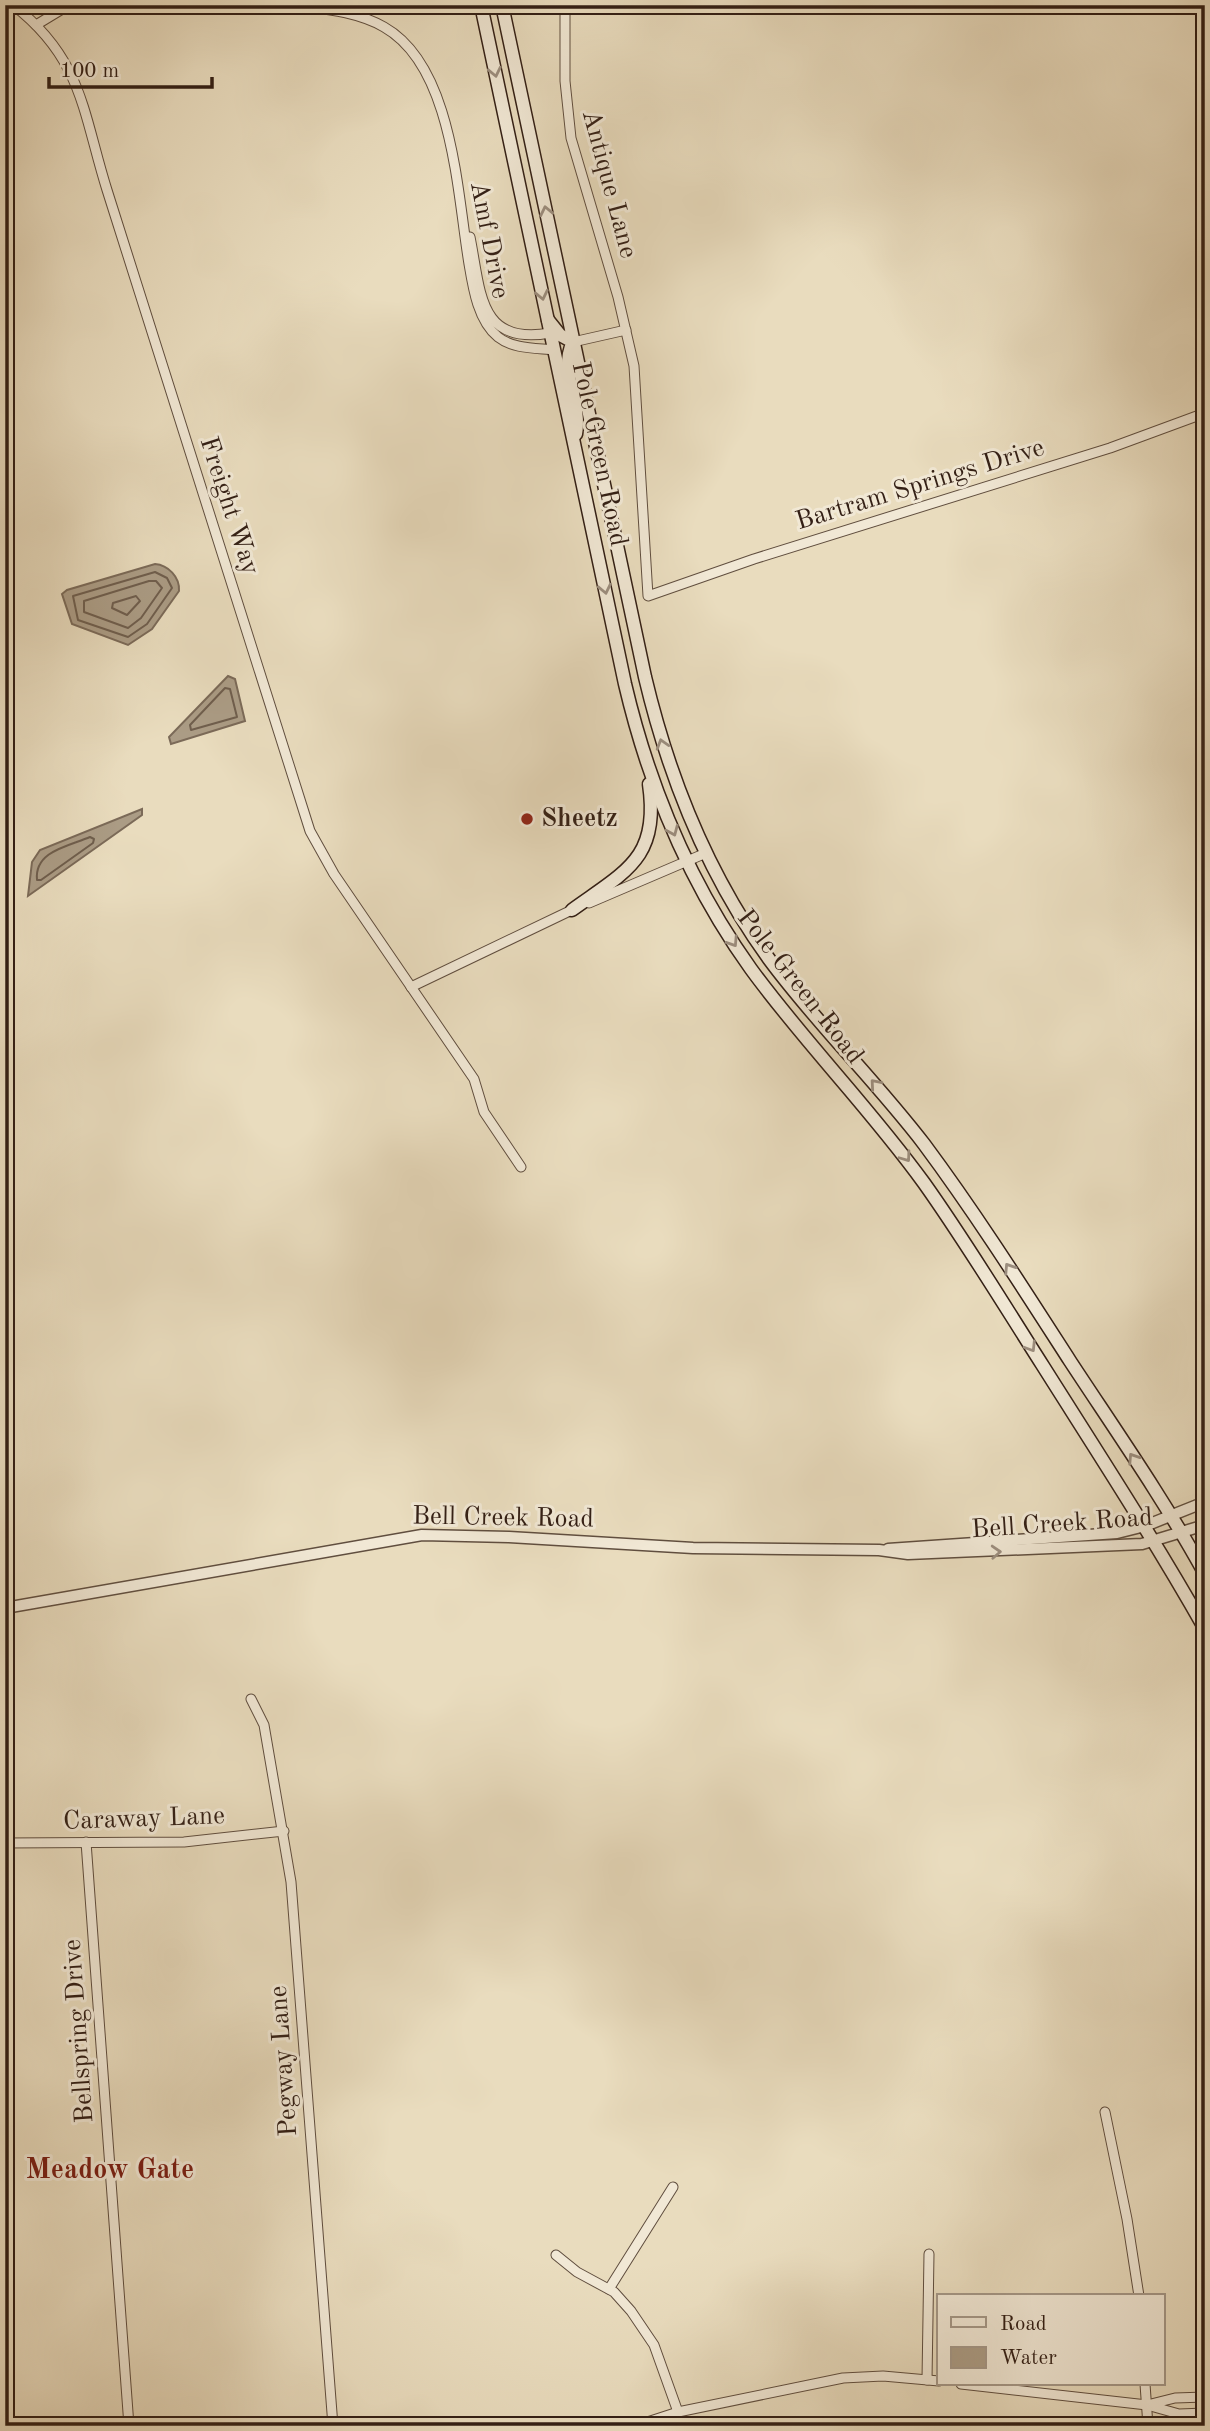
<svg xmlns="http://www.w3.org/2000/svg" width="1210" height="2431" font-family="'Old Standard TT',serif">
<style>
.water{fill:#ab9c85;stroke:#7b6a58;stroke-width:2}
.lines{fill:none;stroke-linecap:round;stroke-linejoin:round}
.shore{stroke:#6f5e4d;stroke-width:2}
.minor-casing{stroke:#604e3f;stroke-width:11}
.tertiary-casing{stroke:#604e3f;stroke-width:13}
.secondary-casing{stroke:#331f15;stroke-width:15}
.minor{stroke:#f1e8d5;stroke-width:9}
.tertiary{stroke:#f1e8d5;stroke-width:10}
.secondary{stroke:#f1e8d5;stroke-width:12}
.oneway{stroke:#9c8e7f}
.poi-dot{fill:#8f2418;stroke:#f1e8d5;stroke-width:2.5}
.labels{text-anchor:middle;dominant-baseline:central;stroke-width:6;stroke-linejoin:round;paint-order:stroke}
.street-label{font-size:26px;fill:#331f15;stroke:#f1e8d5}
.poi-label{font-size:26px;font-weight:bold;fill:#331f15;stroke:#f1e8d5;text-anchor:start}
.neighbourhood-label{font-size:28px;font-weight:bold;fill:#7a1f14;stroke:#f1e8d5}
</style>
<rect width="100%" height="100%" fill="#e9dcbe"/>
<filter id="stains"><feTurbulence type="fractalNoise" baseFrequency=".00286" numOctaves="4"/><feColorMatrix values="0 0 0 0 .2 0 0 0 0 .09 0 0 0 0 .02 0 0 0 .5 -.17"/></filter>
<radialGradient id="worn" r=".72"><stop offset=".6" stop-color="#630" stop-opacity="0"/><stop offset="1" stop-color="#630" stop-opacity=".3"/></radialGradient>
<g class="water">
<path d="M155 564C168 565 180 577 179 591L152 629 128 645 72 624 62 594 67 590Z"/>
<polygon points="228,676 235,679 245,721 171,744 169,737"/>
<polygon points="142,809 142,815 28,896 32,862 40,850"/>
</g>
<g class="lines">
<g class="shore">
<polygon points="155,572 167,578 172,588 147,624 128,637 78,620 73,596"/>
<polygon points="149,581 156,581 162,588 141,618 128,628 84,612 84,601"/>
<polygon points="136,596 140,601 127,615 112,608 113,603"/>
<polygon points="225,688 230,689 237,717 191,730 190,725"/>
<path d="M90 837 94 839 93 843 41 880H37C34 851 69 846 90 837Z"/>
</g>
<defs>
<g id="minor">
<path d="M13 5C83 59 83 114 107 190L310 831 334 874 474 1079 484 1112 521 1167"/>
<path d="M296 5C325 9 358 12 384 27 453 66 457 192 469 264 473 288 478 321 498 337 513 349 535 348 554 350"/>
<polyline points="565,5 565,81 571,138 618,297 634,366 648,596 754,559 1110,448 1205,413"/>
<polyline points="36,25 69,5"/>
<path d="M470 237C481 291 478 346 550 333"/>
<polyline points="573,342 626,330"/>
<polyline points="589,903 706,853"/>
<polyline points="411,987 576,908"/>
<polyline points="251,1699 264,1725 291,1882 333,2426"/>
<polyline points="86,1842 129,2426"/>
<polyline points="5,1843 184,1842 284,1831"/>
<polyline points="1105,2112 1127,2219 1139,2296"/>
<polyline points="556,2255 577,2272 614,2292 631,2311 654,2345 678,2412"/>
<polyline points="609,2289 673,2187"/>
<polyline points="927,2380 929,2254"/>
<polyline points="961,2384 1147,2405"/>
<polyline points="1145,2384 1148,2426"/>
<polyline points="1205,2397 1175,2398 1147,2405 1179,2414 1205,2413"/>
<polyline points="635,2426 678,2412 843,2378 883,2376 939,2381"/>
</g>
<g id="tertiary">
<polyline points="888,1549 1117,1533 1145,1526 1205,1502"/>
<polyline points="5,1608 422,1535 509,1537 693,1548 879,1550 908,1554 1142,1544 1205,1525"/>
</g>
<g id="secondary">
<path d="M481 5 625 684C649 786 690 884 751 969 805 1043 870 1108 924 1183 966 1242 1004 1305 1043 1366 1098 1453 1154 1539 1205 1629"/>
<path d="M502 5 645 677C669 778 708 875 769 959 817 1024 875 1080 924 1144 976 1214 1023 1288 1070 1361 1116 1431 1165 1501 1205 1574"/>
<path d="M548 320 560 335 573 342C558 372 582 402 576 434"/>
<path d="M572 910C626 871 660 858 649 784"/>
</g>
</defs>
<use href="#minor" class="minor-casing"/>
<use href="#tertiary" class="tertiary-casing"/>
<use href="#secondary" class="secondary-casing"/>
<use href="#minor" class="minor"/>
<use href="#tertiary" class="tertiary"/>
<use href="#secondary" class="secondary"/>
</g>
<defs><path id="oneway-chevron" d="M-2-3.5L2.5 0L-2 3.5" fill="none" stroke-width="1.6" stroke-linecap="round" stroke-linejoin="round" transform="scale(1.75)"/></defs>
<g class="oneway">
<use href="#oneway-chevron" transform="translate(495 72) rotate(78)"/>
<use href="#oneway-chevron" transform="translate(546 211) rotate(-102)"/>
<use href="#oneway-chevron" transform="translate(542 295) rotate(78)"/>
<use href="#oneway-chevron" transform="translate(605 589) rotate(78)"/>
<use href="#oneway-chevron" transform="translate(662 744) rotate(-107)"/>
<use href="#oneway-chevron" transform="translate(673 831) rotate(67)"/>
<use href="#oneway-chevron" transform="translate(733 942) rotate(57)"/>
<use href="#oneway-chevron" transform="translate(875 1084) rotate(-131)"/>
<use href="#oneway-chevron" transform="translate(906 1157) rotate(54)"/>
<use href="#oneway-chevron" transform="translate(1009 1268) rotate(-123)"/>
<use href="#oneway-chevron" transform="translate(1031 1347) rotate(58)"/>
<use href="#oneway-chevron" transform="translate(1133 1458) rotate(-123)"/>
<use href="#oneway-chevron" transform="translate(996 1552) rotate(-3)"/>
</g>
<circle class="poi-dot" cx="527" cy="819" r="7"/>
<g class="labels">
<g class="street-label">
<text transform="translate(609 184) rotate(75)">Antique Lane</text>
<text transform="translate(489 240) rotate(79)">Amf Drive</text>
<text transform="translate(599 454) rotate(78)">Pole Green Road</text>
<text transform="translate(920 485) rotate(-17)">Bartram Springs Drive</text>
<text transform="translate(229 506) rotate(72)">Freight Way</text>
<text transform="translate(800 987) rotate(52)">Pole Green Road</text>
<text transform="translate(503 1518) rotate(1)">Bell Creek Road</text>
<text transform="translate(1062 1524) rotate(-4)">Bell Creek Road</text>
<text transform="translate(144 1819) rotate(-2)">Caraway Lane</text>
<text transform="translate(79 2031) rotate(-94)">Bellspring Drive</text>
<text transform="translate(284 2061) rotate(-94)">Pegway Lane</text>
</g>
<g class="poi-label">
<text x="541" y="819">Sheetz</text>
</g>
<g class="neighbourhood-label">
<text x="110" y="2171">Meadow Gate</text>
</g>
</g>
<rect width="1210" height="2431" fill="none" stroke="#e9dcbe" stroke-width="28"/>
<rect x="7" y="7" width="1196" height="2417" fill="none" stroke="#331f15" stroke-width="3.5"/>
<rect x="14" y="14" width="1182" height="2403" fill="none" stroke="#331f15" stroke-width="2"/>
<rect x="937" y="2294" width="228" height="91" fill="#f1e8d5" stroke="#a59888" stroke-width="2"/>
<rect x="951" y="2317" width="35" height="10" fill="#f1e8d5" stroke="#a59888" stroke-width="2"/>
<text x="1000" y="2330" font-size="21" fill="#331f15">Road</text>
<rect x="951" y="2347" width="35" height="21" fill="#ab9c85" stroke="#a59888" stroke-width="2"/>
<text x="1000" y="2364" font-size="21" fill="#331f15">Water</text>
<path d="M49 77v10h163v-10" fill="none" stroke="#331f15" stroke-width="3.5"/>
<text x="60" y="77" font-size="21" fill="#331f15" stroke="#f1e8d5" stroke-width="5" paint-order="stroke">100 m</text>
<rect width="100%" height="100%" filter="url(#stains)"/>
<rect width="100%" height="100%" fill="url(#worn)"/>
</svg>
